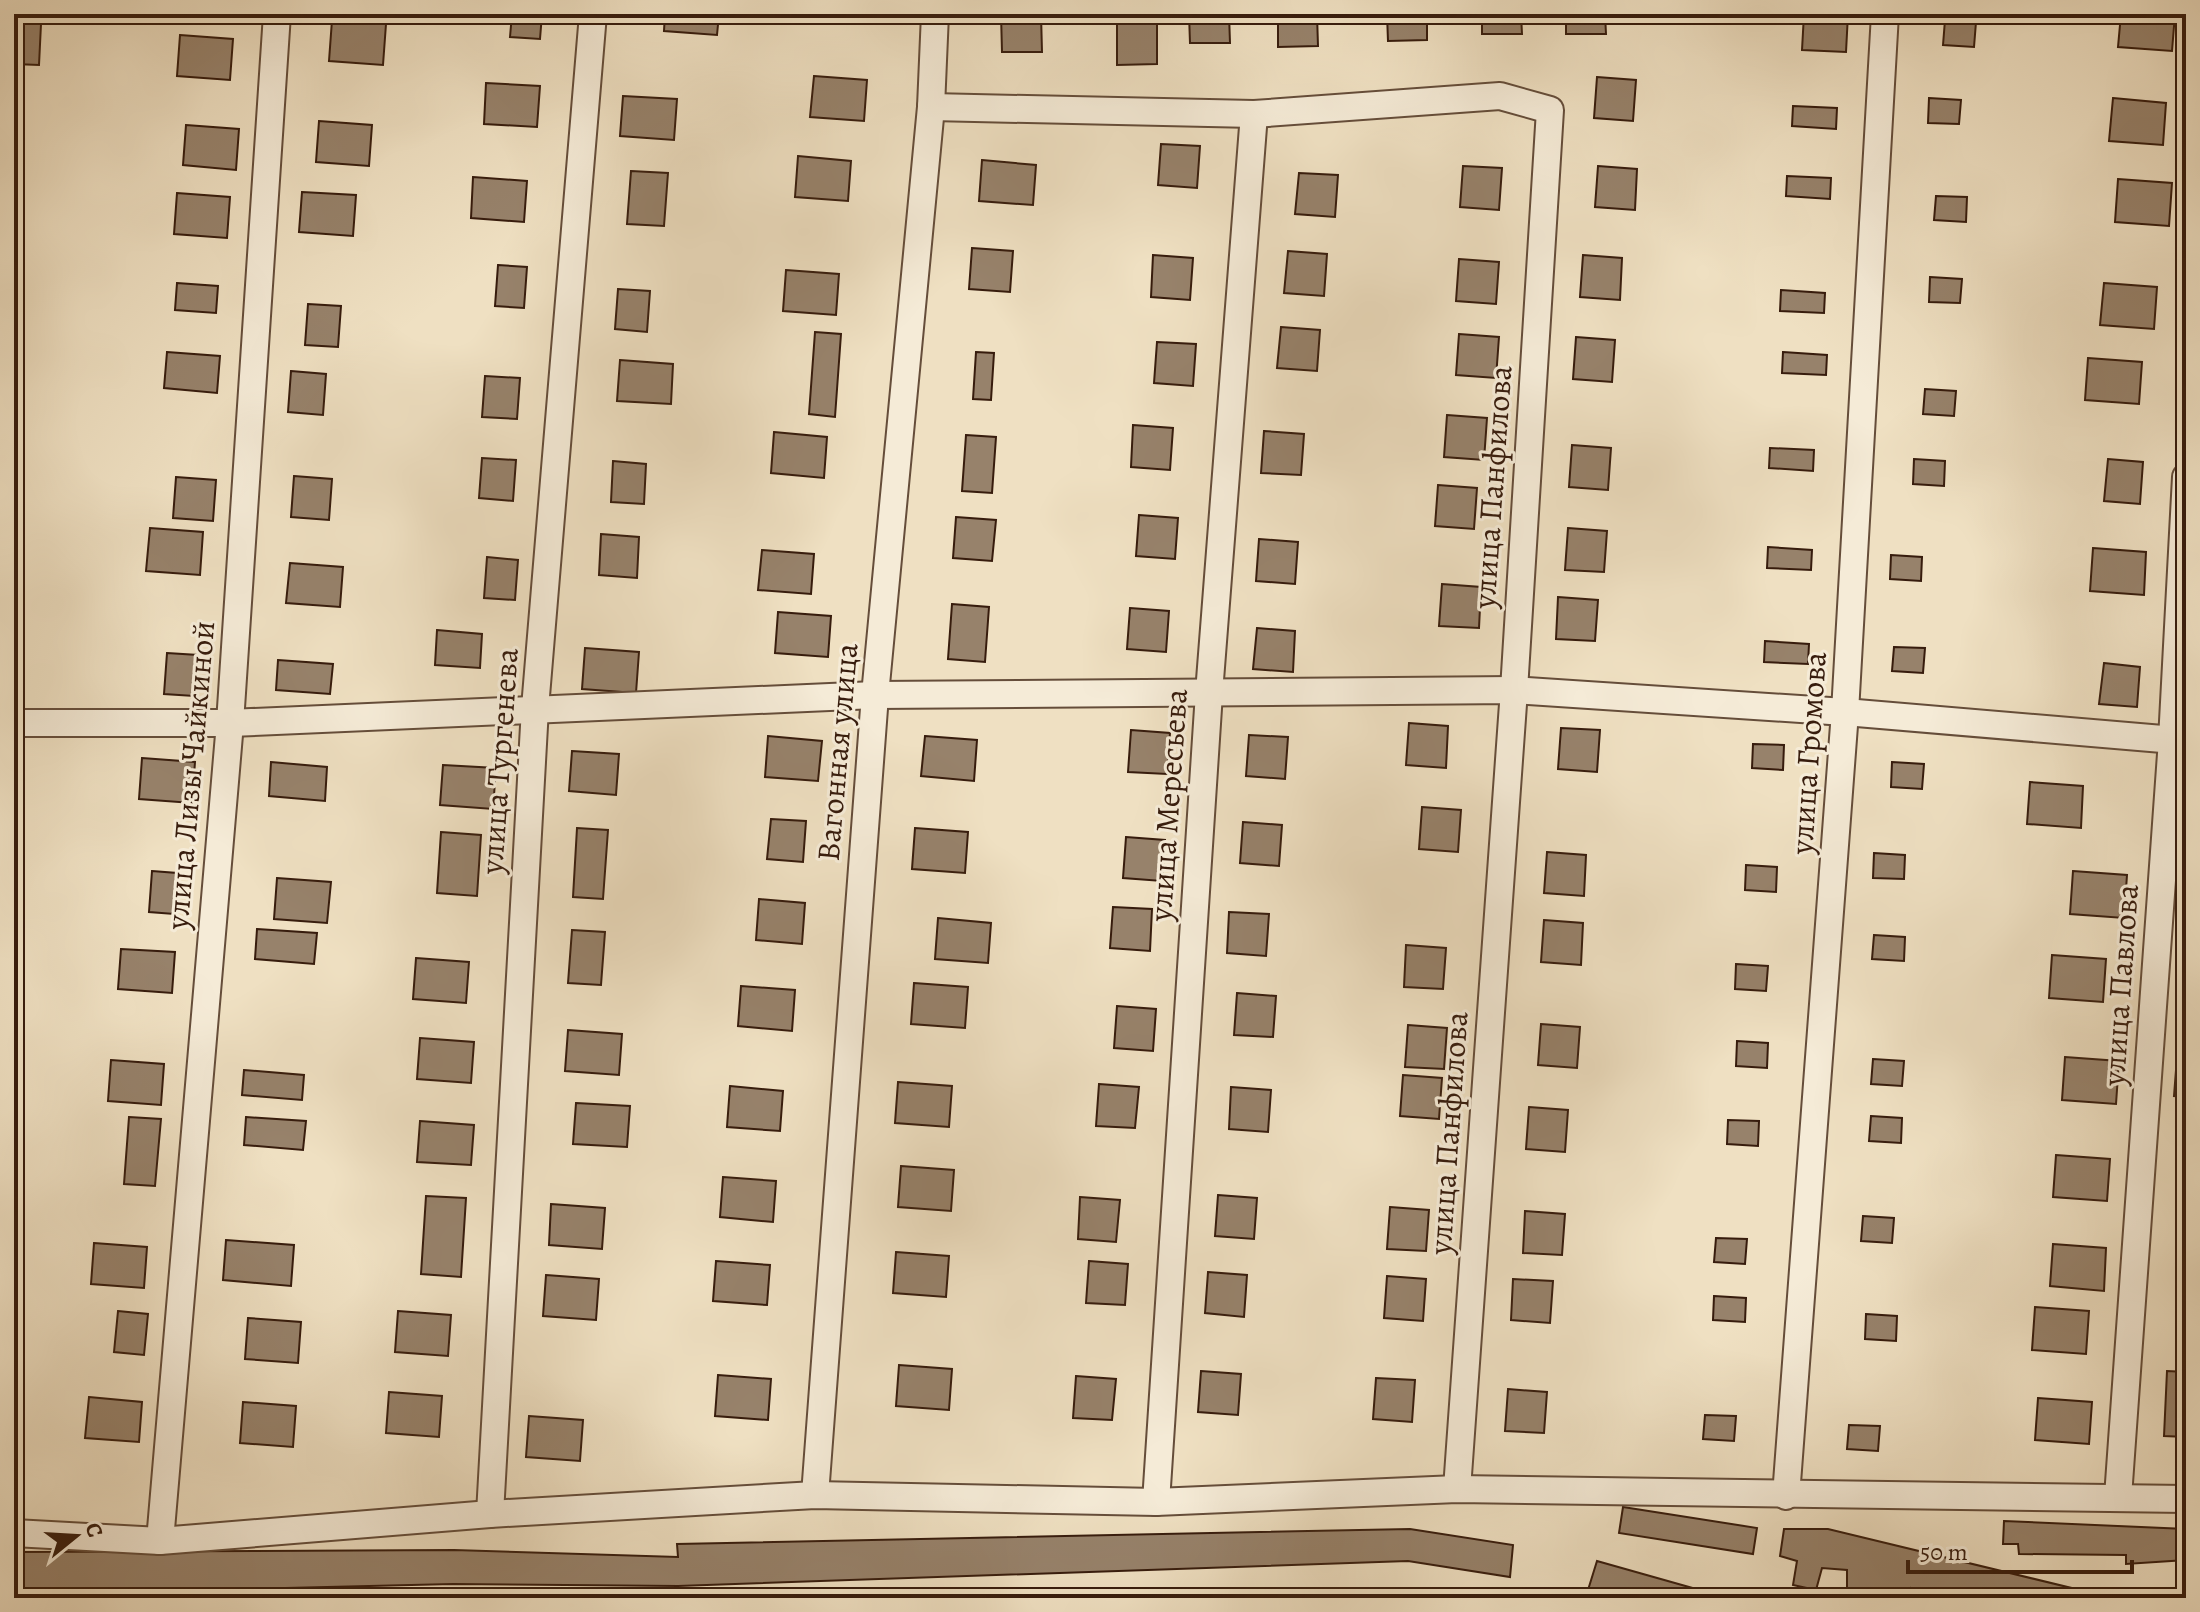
<svg xmlns="http://www.w3.org/2000/svg" width="2200" height="1612" font-family="Alegreya,serif">
<style>
.building{fill:#97826b;stroke:#371c0d;stroke-width:2}
.lines{fill:none;stroke-linecap:round;stroke-linejoin:round}
.minor-casing{stroke:#654d3a;stroke-width:30}
.minor{stroke:#f5ebd7;stroke-width:26}
.labels{text-anchor:middle;dominant-baseline:central;stroke-width:6;stroke-linejoin:round;paint-order:stroke}
.street-label{font-size:32px;fill:#371c0d;stroke:#f5ebd7}
</style>
<rect width="100%" height="100%" fill="#efe0c2"/>
<filter id="stains"><feTurbulence type="fractalNoise" baseFrequency=".0025" numOctaves="4"/><feColorMatrix values="0 0 0 0 .2 0 0 0 0 .09 0 0 0 0 .02 0 0 0 .5 -.17"/></filter>
<radialGradient id="worn" r=".72"><stop offset=".6" stop-color="#630" stop-opacity="0"/><stop offset="1" stop-color="#630" stop-opacity=".3"/></radialGradient>
<g class="building">
<polygon points="512,14 542,14 540,39 510,37"/>
<polygon points="665,14 719,14 717,35 664,31"/>
<polygon points="820,14 874,14 873,19"/>
<polygon points="1001,14 1041,14 1042,52 1002,52"/>
<polygon points="1189,14 1229,14 1230,43 1190,43"/>
<polygon points="1278,14 1317,14 1318,46 1278,47"/>
<polygon points="1387,14 1427,14 1427,40 1388,41"/>
<polygon points="1482,14 1521,14 1522,34 1482,34"/>
<polygon points="1566,14 1605,14 1606,34 1566,34"/>
<polygon points="1804,14 1848,14 1846,52 1802,50"/>
<polygon points="2121,14 2175,14 2172,51 2118,47"/>
<polygon points="332,20 386,24 383,65 329,61"/>
<polygon points="1945,20 1976,22 1974,47 1943,45"/>
<polygon points="14,23 41,24 39,65 14,64"/>
<polygon points="1117,23 1157,23 1157,64 1117,65"/>
<polygon points="180,35 233,39 230,80 177,76"/>
<polygon points="814,76 867,80 864,121 810,117"/>
<polygon points="1597,77 1636,80 1633,121 1594,118"/>
<polygon points="486,83 540,86 537,127 484,124"/>
<polygon points="623,96 677,99 674,140 620,136"/>
<polygon points="1929,98 1961,100 1959,124 1928,123"/>
<polygon points="2113,98 2166,103 2163,145 2109,141"/>
<polygon points="14,103 20,104 17,154 14,154"/>
<polygon points="1793,106 1837,108 1836,129 1792,126"/>
<polygon points="319,121 372,125 369,166 316,162"/>
<polygon points="186,125 239,129 236,170 183,165"/>
<polygon points="1161,144 1200,146 1197,188 1158,185"/>
<polygon points="798,156 851,161 848,201 795,197"/>
<polygon points="982,160 1036,165 1033,205 979,201"/>
<polygon points="1463,166 1502,168 1499,210 1460,207"/>
<polygon points="1598,166 1637,169 1635,210 1595,207"/>
<polygon points="631,171 668,173 664,226 627,224"/>
<polygon points="1299,173 1338,175 1335,217 1295,214"/>
<polygon points="1787,176 1831,178 1830,199 1786,196"/>
<polygon points="473,177 527,181 524,222 471,218"/>
<polygon points="2118,179 2172,183 2169,226 2115,222"/>
<polygon points="302,192 356,195 353,236 299,232"/>
<polygon points="177,193 230,197 227,238 174,234"/>
<polygon points="1936,196 1967,197 1966,222 1934,220"/>
<polygon points="972,248 1013,251 1010,292 969,289"/>
<polygon points="1288,251 1327,254 1324,296 1284,293"/>
<polygon points="1153,255 1193,258 1190,300 1151,297"/>
<polygon points="1583,255 1622,258 1620,300 1580,297"/>
<polygon points="1459,259 1499,262 1496,304 1456,301"/>
<polygon points="498,265 527,267 524,308 495,306"/>
<polygon points="786,270 839,274 836,315 783,311"/>
<polygon points="1930,277 1962,279 1960,303 1929,302"/>
<polygon points="177,283 218,286 216,313 175,310"/>
<polygon points="2104,283 2157,287 2154,329 2100,325"/>
<polygon points="618,289 650,291 647,332 615,329"/>
<polygon points="1781,290 1825,293 1824,313 1780,311"/>
<polygon points="308,304 341,306 338,347 305,345"/>
<polygon points="1281,327 1320,330 1317,371 1277,368"/>
<polygon points="815,332 841,334 835,417 809,414"/>
<polygon points="1459,334 1499,337 1496,378 1456,375"/>
<polygon points="1576,337 1615,340 1612,382 1573,379"/>
<polygon points="1157,342 1196,344 1193,386 1154,383"/>
<polygon points="167,352 220,356 217,393 164,388"/>
<polygon points="976,352 994,353 991,400 973,399"/>
<polygon points="1783,352 1827,355 1826,375 1782,373"/>
<polygon points="2088,358 2142,362 2139,404 2085,400"/>
<polygon points="620,360 673,364 671,404 617,401"/>
<polygon points="291,371 326,374 323,415 288,412"/>
<polygon points="485,376 520,378 517,419 482,417"/>
<polygon points="1925,389 1956,391 1954,416 1923,414"/>
<polygon points="1447,415 1487,418 1484,460 1444,457"/>
<polygon points="1133,425 1173,428 1170,470 1131,467"/>
<polygon points="1264,431 1304,434 1301,475 1261,473"/>
<polygon points="774,432 827,437 824,478 771,473"/>
<polygon points="966,435 996,437 992,493 962,491"/>
<polygon points="1572,445 1611,448 1608,490 1569,487"/>
<polygon points="1770,448 1814,450 1813,471 1769,468"/>
<polygon points="482,458 516,460 513,501 479,498"/>
<polygon points="1914,459 1945,461 1944,486 1913,484"/>
<polygon points="2108,459 2143,462 2140,504 2104,501"/>
<polygon points="613,461 646,464 644,504 611,502"/>
<polygon points="294,476 332,479 329,520 291,517"/>
<polygon points="176,477 216,480 213,521 173,518"/>
<polygon points="1438,485 1477,488 1474,529 1435,526"/>
<polygon points="1139,515 1178,518 1175,559 1136,556"/>
<polygon points="956,517 996,520 992,561 953,558"/>
<polygon points="150,528 203,532 200,575 146,571"/>
<polygon points="1568,528 1607,531 1604,572 1565,570"/>
<polygon points="601,534 639,537 637,578 599,575"/>
<polygon points="1259,539 1298,542 1295,584 1256,581"/>
<polygon points="1768,547 1812,550 1811,570 1767,568"/>
<polygon points="2093,548 2146,552 2144,595 2090,591"/>
<polygon points="762,550 814,554 811,594 758,590"/>
<polygon points="1891,555 1922,557 1921,581 1890,579"/>
<polygon points="487,557 518,560 515,600 484,598"/>
<polygon points="290,563 343,567 340,607 286,603"/>
<polygon points="1442,584 1481,587 1479,628 1439,626"/>
<polygon points="1558,597 1598,600 1595,641 1556,639"/>
<polygon points="952,604 989,607 985,662 948,659"/>
<polygon points="1130,608 1169,611 1166,652 1127,649"/>
<polygon points="778,612 831,616 828,657 775,653"/>
<polygon points="1257,628 1295,631 1293,672 1253,669"/>
<polygon points="437,630 482,634 480,668 435,665"/>
<polygon points="1765,641 1809,644 1808,664 1764,662"/>
<polygon points="1894,647 1925,648 1923,673 1892,671"/>
<polygon points="585,648 639,652 636,693 582,689"/>
<polygon points="167,653 198,655 194,696 164,694"/>
<polygon points="278,660 333,664 330,694 276,690"/>
<polygon points="2104,663 2140,667 2137,707 2099,704"/>
<polygon points="1409,723 1448,726 1446,768 1406,765"/>
<polygon points="1561,728 1600,730 1597,772 1558,769"/>
<polygon points="1131,730 1170,733 1167,774 1128,772"/>
<polygon points="1249,735 1288,737 1285,779 1246,776"/>
<polygon points="768,736 822,741 818,781 765,777"/>
<polygon points="925,736 977,740 974,781 921,776"/>
<polygon points="1753,744 1784,745 1783,770 1752,768"/>
<polygon points="572,751 619,754 616,795 569,791"/>
<polygon points="142,758 195,762 192,803 139,799"/>
<polygon points="271,762 327,767 325,801 269,796"/>
<polygon points="1892,762 1924,764 1922,789 1891,787"/>
<polygon points="443,765 496,768 493,809 440,805"/>
<polygon points="2030,782 2083,786 2081,828 2027,824"/>
<polygon points="1422,807 1461,810 1458,852 1419,849"/>
<polygon points="771,819 806,821 803,862 767,859"/>
<polygon points="1243,822 1282,825 1279,866 1240,863"/>
<polygon points="577,828 608,830 603,899 573,897"/>
<polygon points="915,828 968,832 965,873 912,869"/>
<polygon points="441,832 481,835 477,896 437,893"/>
<polygon points="1126,837 1165,840 1162,881 1123,878"/>
<polygon points="1547,852 1586,855 1584,896 1544,893"/>
<polygon points="1874,853 1905,855 1904,879 1873,878"/>
<polygon points="1746,865 1777,867 1776,892 1745,890"/>
<polygon points="152,871 177,873 174,914 149,912"/>
<polygon points="2073,871 2127,875 2124,918 2070,914"/>
<polygon points="277,878 331,882 327,923 274,919"/>
<polygon points="759,899 805,903 802,944 756,940"/>
<polygon points="1113,907 1152,909 1150,951 1110,948"/>
<polygon points="1229,912 1269,914 1266,956 1227,953"/>
<polygon points="938,918 991,923 988,963 935,959"/>
<polygon points="1544,920 1583,923 1581,965 1541,962"/>
<polygon points="257,929 317,933 314,964 255,959"/>
<polygon points="572,930 605,932 601,985 568,983"/>
<polygon points="1874,935 1905,937 1904,961 1872,959"/>
<polygon points="1406,945 1446,948 1443,989 1404,987"/>
<polygon points="121,949 175,952 172,993 118,989"/>
<polygon points="2052,955 2106,959 2103,1002 2049,998"/>
<polygon points="416,958 469,962 466,1003 413,999"/>
<polygon points="1736,964 1768,966 1766,991 1735,989"/>
<polygon points="914,983 968,987 965,1028 911,1024"/>
<polygon points="741,986 795,990 792,1031 738,1026"/>
<polygon points="1237,993 1276,996 1273,1037 1234,1035"/>
<polygon points="1117,1006 1156,1009 1153,1051 1114,1048"/>
<polygon points="1541,1024 1580,1027 1577,1068 1538,1065"/>
<polygon points="1408,1025 1447,1028 1444,1069 1405,1067"/>
<polygon points="568,1030 622,1034 619,1075 565,1071"/>
<polygon points="420,1038 474,1042 471,1083 417,1079"/>
<polygon points="1737,1041 1768,1043 1767,1068 1736,1066"/>
<polygon points="2065,1057 2119,1061 2116,1104 2062,1100"/>
<polygon points="2177,1057 2186,1057 2186,1097 2174,1096"/>
<polygon points="1873,1059 1904,1061 1902,1086 1871,1084"/>
<polygon points="111,1060 164,1064 161,1105 108,1101"/>
<polygon points="244,1070 304,1075 302,1100 242,1095"/>
<polygon points="1403,1075 1442,1078 1439,1119 1400,1116"/>
<polygon points="898,1082 952,1086 949,1127 895,1123"/>
<polygon points="1099,1084 1139,1087 1135,1128 1096,1126"/>
<polygon points="730,1086 783,1091 780,1131 727,1127"/>
<polygon points="1231,1087 1271,1090 1268,1132 1229,1129"/>
<polygon points="576,1103 630,1106 627,1147 573,1144"/>
<polygon points="1529,1107 1568,1110 1565,1152 1526,1149"/>
<polygon points="1871,1116 1902,1118 1901,1143 1869,1141"/>
<polygon points="129,1117 161,1119 155,1186 124,1184"/>
<polygon points="246,1117 306,1121 303,1150 244,1145"/>
<polygon points="1728,1120 1759,1121 1758,1146 1727,1144"/>
<polygon points="420,1121 474,1125 471,1165 417,1162"/>
<polygon points="2182,1146 2186,1146 2186,1186 2180,1185"/>
<polygon points="2056,1155 2110,1159 2107,1201 2053,1197"/>
<polygon points="901,1166 954,1170 951,1211 898,1207"/>
<polygon points="723,1177 776,1181 773,1222 720,1217"/>
<polygon points="1218,1195 1257,1198 1254,1239 1215,1236"/>
<polygon points="426,1196 466,1198 461,1277 421,1274"/>
<polygon points="1080,1197 1120,1200 1116,1242 1078,1239"/>
<polygon points="551,1204 605,1208 602,1249 549,1245"/>
<polygon points="1390,1207 1429,1210 1426,1251 1387,1249"/>
<polygon points="1525,1211 1565,1214 1562,1255 1523,1253"/>
<polygon points="1863,1216 1894,1218 1892,1243 1861,1241"/>
<polygon points="1716,1238 1747,1239 1745,1264 1714,1262"/>
<polygon points="226,1240 294,1245 291,1286 223,1280"/>
<polygon points="94,1243 147,1247 144,1288 91,1284"/>
<polygon points="2053,1244 2106,1248 2104,1291 2050,1286"/>
<polygon points="896,1252 949,1256 946,1297 893,1293"/>
<polygon points="2181,1257 2186,1257 2186,1286 2179,1285"/>
<polygon points="716,1261 770,1265 767,1305 713,1301"/>
<polygon points="1089,1261 1128,1264 1125,1305 1086,1303"/>
<polygon points="1208,1272 1247,1275 1244,1317 1205,1313"/>
<polygon points="546,1275 599,1279 596,1320 543,1316"/>
<polygon points="1387,1276 1426,1279 1423,1321 1384,1318"/>
<polygon points="1513,1279 1553,1281 1550,1323 1511,1320"/>
<polygon points="1714,1296 1746,1298 1745,1322 1713,1320"/>
<polygon points="2035,1307 2089,1311 2086,1354 2032,1350"/>
<polygon points="118,1311 148,1314 144,1355 114,1352"/>
<polygon points="398,1311 451,1315 448,1356 395,1352"/>
<polygon points="1866,1314 1897,1316 1896,1341 1865,1339"/>
<polygon points="248,1318 301,1322 298,1363 245,1359"/>
<polygon points="899,1365 952,1369 949,1410 896,1406"/>
<polygon points="1201,1371 1241,1374 1238,1415 1198,1412"/>
<polygon points="2167,1371 2186,1372 2186,1437 2164,1436"/>
<polygon points="718,1375 771,1379 768,1420 715,1416"/>
<polygon points="1076,1376 1116,1379 1112,1420 1073,1418"/>
<polygon points="1376,1378 1415,1380 1412,1422 1373,1419"/>
<polygon points="1508,1389 1547,1392 1544,1433 1505,1431"/>
<polygon points="389,1392 442,1396 439,1437 386,1433"/>
<polygon points="89,1397 142,1402 139,1442 85,1438"/>
<polygon points="2038,1398 2092,1402 2089,1444 2035,1440"/>
<polygon points="243,1402 296,1406 293,1447 240,1443"/>
<polygon points="1705,1415 1736,1416 1734,1441 1703,1439"/>
<polygon points="529,1416 583,1420 580,1461 526,1457"/>
<polygon points="1849,1425 1880,1426 1878,1451 1847,1449"/>
<polygon points="1623,1507 1757,1528 1753,1554 1619,1533"/>
<polygon points="2004,1521 2186,1529 2186,1560 2126,1564 2126,1555 2019,1554 2018,1544 2003,1544"/>
<polygon points="1410,1529 1513,1545 1510,1577 1408,1561 678,1586 453,1584 37,1594 36,1598 14,1598 14,1552 454,1550 678,1557 677,1544"/>
<polygon points="1784,1529 1828,1529 2113,1598 1946,1598 1911,1588 1908,1598 1862,1598 1847,1593 1847,1570 1822,1568 1816,1590 1793,1585 1797,1561 1780,1556"/>
<polygon points="1597,1561 1728,1598 1616,1598 1588,1590"/>
</g>
<g class="lines">
<defs>
<g id="minor">
<polyline points="931,107 1254,114 1500,96 1550,110 1514,690 1457,1489"/>
<polyline points="14,723 230,723 875,695 1514,690 1845,712 2186,741"/>
<polyline points="815,1495 875,695 931,107 935,14"/>
<polyline points="1786,1496 1845,712 1885,14"/>
<polyline points="2118,1497 2172,740 2186,477"/>
<polyline points="1156,1502 1209,693 1254,114"/>
<polyline points="490,1514 535,708 593,14"/>
<polyline points="14,1533 160,1541 490,1514 815,1495 1156,1502 1457,1489 2186,1499"/>
<polyline points="160,1541 230,723 277,14"/>
</g>
</defs>
<use href="#minor" class="minor-casing"/>
<use href="#minor" class="minor"/>
</g>
<g class="labels">
<g class="street-label">
<text transform="translate(1492 487) rotate(-86)">улица Панфилова</text>
<text transform="translate(837 752) rotate(-85)">Вагонная улица</text>
<text transform="translate(1808 753) rotate(-86)">улица Громова</text>
<text transform="translate(499 761) rotate(-86)">улица Тургенева</text>
<text transform="translate(190 775) rotate(-85)">улица Лизы Чайкиной</text>
<text transform="translate(1168 805) rotate(-86)">улица Мересьева</text>
<text transform="translate(2120 985) rotate(-86)">улица Павлова</text>
<text transform="translate(1448 1133) rotate(-86)">улица Панфилова</text>
</g>
</g>
<rect width="2200" height="1612" fill="none" stroke="#efe0c2" stroke-width="48"/>
<rect x="16" y="16" width="2168" height="1580" fill="none" stroke="#371c0d" stroke-width="4"/>
<rect x="24" y="24" width="2152" height="1564" fill="none" stroke="#371c0d" stroke-width="2"/>
<g transform="translate(76 1536) rotate(72)" stroke="#f5ebd7" stroke-width="6" paint-order="stroke">
<path d="M0-6L14 30L0 20L-14 30Z" fill="#371c0d"/>
<text y="-12" font-size="22" font-weight="bold" text-anchor="middle" fill="#371c0d">С</text>
</g>
<path d="M1908 1560v12h224v-12" fill="none" stroke="#371c0d" stroke-width="4"/>
<text x="1920" y="1560" font-size="24" fill="#371c0d" stroke="#f5ebd7" stroke-width="6" paint-order="stroke">50 m</text>
<rect width="100%" height="100%" filter="url(#stains)"/>
<rect width="100%" height="100%" fill="url(#worn)"/>
</svg>
